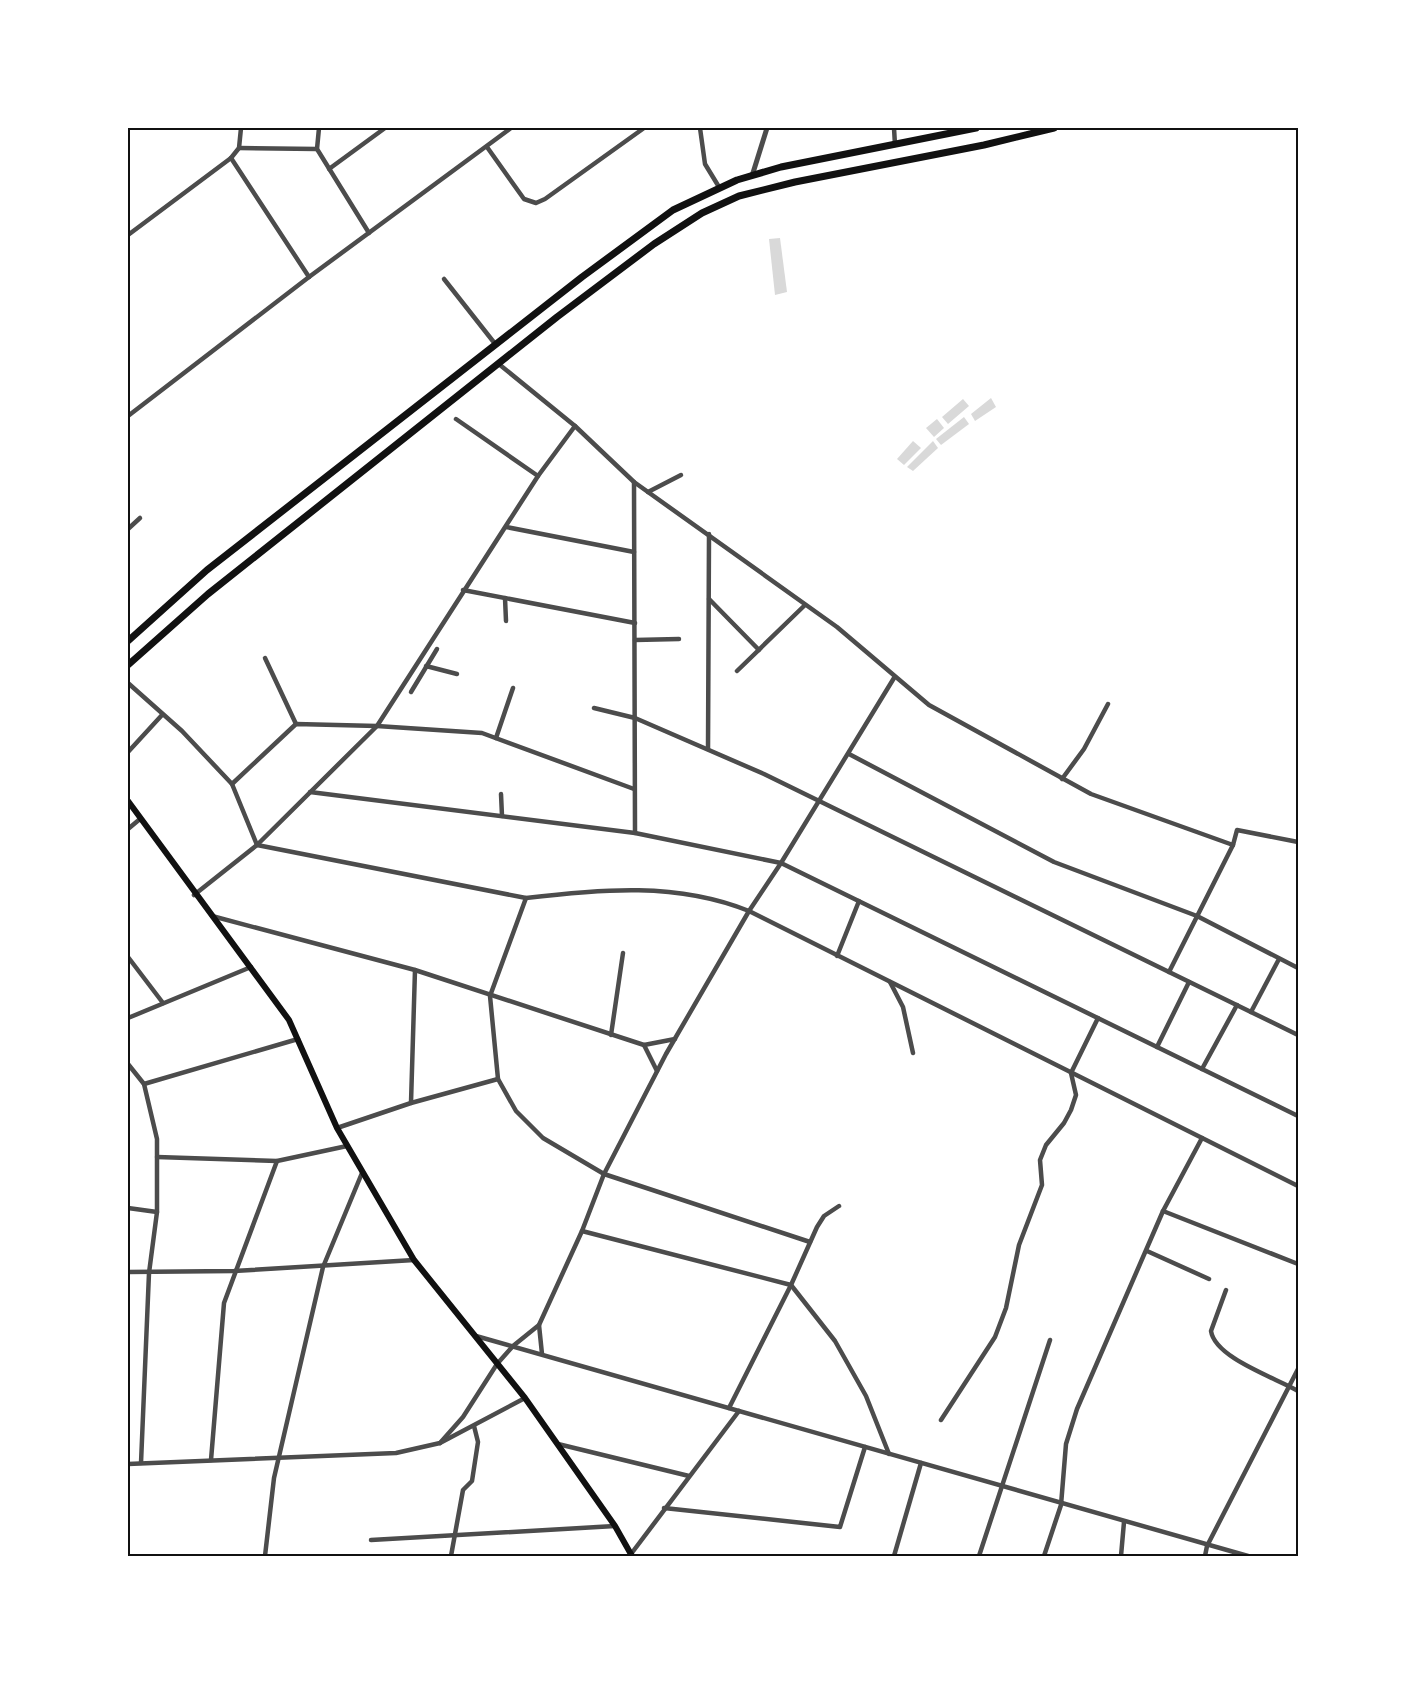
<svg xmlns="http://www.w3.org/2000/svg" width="1426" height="1684" font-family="'Work Sans',sans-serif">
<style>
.water{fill:#d9d9d9}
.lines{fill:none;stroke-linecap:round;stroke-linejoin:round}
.minor{stroke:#4c4c4c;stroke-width:4.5}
.tertiary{stroke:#4c4c4c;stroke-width:5}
.secondary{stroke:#111;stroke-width:6}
.trunk{stroke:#111;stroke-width:7}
.neatline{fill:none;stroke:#111;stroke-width:2}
</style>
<rect width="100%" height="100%" fill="#fff"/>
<g class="water">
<polygon points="780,238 787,292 775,295 769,239"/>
<polygon points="991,398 996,407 975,421 971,414"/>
<polygon points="963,399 969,406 948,424 942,417"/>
<polygon points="964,417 969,424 941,445 936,439"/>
<polygon points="937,419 944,428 934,437 926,428"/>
<polygon points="913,441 921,448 904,465 897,459"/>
<polygon points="933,441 938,448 913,471 907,467"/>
</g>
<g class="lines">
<g class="minor">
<polyline points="319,128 317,149 369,233"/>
<polyline points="700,128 705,164 719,187"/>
<polyline points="894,128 895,145"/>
<polyline points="487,147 524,199 536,203 545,199 644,128"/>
<polyline points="239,148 317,149"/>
<polyline points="231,158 309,277"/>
<polyline points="329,169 385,128"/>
<polyline points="128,235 231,158 239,148 241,128"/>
<polyline points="444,279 496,345"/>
<polyline points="500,365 575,426 634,482 837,627 929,705 1091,794 1233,845 1237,830 1298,842"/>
<polyline points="128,416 309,277 511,128"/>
<polyline points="456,419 538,476"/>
<polyline points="634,482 635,833"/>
<polyline points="648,492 681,475"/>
<polyline points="506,527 634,552"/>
<polyline points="128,529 140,518"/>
<polyline points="463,590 635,623"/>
<polyline points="505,598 506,621"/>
<polyline points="709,599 759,650"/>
<polyline points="635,640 679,639"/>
<polyline points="265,658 296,724"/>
<polyline points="426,666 457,674"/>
<polyline points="737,671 805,605"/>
<path d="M128 683 182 731 232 784 257 845 526 898C601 889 677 882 749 911L1298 1186"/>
<polyline points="411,692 437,649"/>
<polyline points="594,708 635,718 764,774 1298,1035"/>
<polyline points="496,738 513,688"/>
<polyline points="708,749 709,534"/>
<polyline points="128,752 162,715"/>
<polyline points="849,754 1054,862 1197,916 1298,968"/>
<polyline points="1062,779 1084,749 1108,704"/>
<polyline points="232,784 296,724 377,726 482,733 634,789"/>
<polyline points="310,792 635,833 781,863 1298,1116"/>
<polyline points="501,794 502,816"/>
<polyline points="128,829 140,819"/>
<polyline points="194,895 257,845 377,726 538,476 575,426"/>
<polyline points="526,898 490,996 498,1079 516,1111 543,1138 604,1174 810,1242"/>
<polyline points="212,916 415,970 644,1045 675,1039"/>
<polyline points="837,956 859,901"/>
<polyline points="128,957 163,1003"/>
<polyline points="1169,972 1233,845"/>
<polyline points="890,982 903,1007 913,1053"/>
<polyline points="1251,1012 1279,959"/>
<polyline points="128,1018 251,967"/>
<polyline points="611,1035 623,953"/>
<polyline points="644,1045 657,1071"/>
<polyline points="1157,1047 1189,982"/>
<polyline points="128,1064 144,1084 157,1139 157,1212 149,1273 141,1463"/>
<polyline points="1202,1069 1237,1005"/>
<polyline points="144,1084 298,1039"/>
<polyline points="411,1103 415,970"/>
<polyline points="337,1128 411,1103 498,1079"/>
<polyline points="157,1157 277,1161 347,1146"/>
<polyline points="128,1208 157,1212"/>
<polyline points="1163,1211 1298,1264"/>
<polyline points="582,1231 791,1285 835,1341 866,1396 889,1454"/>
<polyline points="1147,1251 1209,1279"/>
<polyline points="128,1272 234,1271 414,1260"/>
<path d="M1226 1290 1211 1331C1215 1358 1276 1378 1298 1391"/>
<polyline points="539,1325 542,1354"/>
<polyline points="476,1336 1248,1556"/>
<polyline points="729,1408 791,1285 817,1227 824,1216 839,1206"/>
<polyline points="941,1420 995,1337 1006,1308 1019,1245 1042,1185 1040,1160 1046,1145 1064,1123 1071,1110 1076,1095 1071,1073 1098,1018"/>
<polyline points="440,1443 463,1417 497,1364 513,1346 539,1325 582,1231 604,1174 666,1054 749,911 781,863 894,678"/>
<polyline points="558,1444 689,1476"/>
<polyline points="211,1460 224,1303 277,1161"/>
<polyline points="128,1464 396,1453 440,1443 525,1398"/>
<polyline points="664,1508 840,1527 865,1447"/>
<polyline points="371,1540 615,1526"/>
<polyline points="631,1554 739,1411"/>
<polyline points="265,1556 274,1478 323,1267 362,1173"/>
<polyline points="451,1556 463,1490 472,1481 478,1442 474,1426"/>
<polyline points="894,1556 921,1463"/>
<polyline points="979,1556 1050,1340"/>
<polyline points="1044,1556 1061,1505 1066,1444 1077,1409 1163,1211 1202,1138"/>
<polyline points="1121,1556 1124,1522"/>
<polyline points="1205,1556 1207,1546 1298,1369"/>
</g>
<polyline class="tertiary" points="752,176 767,128"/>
<polyline class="secondary" points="128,801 289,1020 337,1128 414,1260 525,1398 615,1526 632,1556"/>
<g class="trunk">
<polyline points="128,641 207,570 582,277 673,210 737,180 781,167 976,128"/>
<polyline points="128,665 208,594 557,317 654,244 702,213 739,196 795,182 984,145 1054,128"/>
</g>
</g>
<rect width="1426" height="1684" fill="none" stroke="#ffffff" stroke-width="258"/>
<rect x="129" y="129" width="1168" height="1426" class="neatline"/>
</svg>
